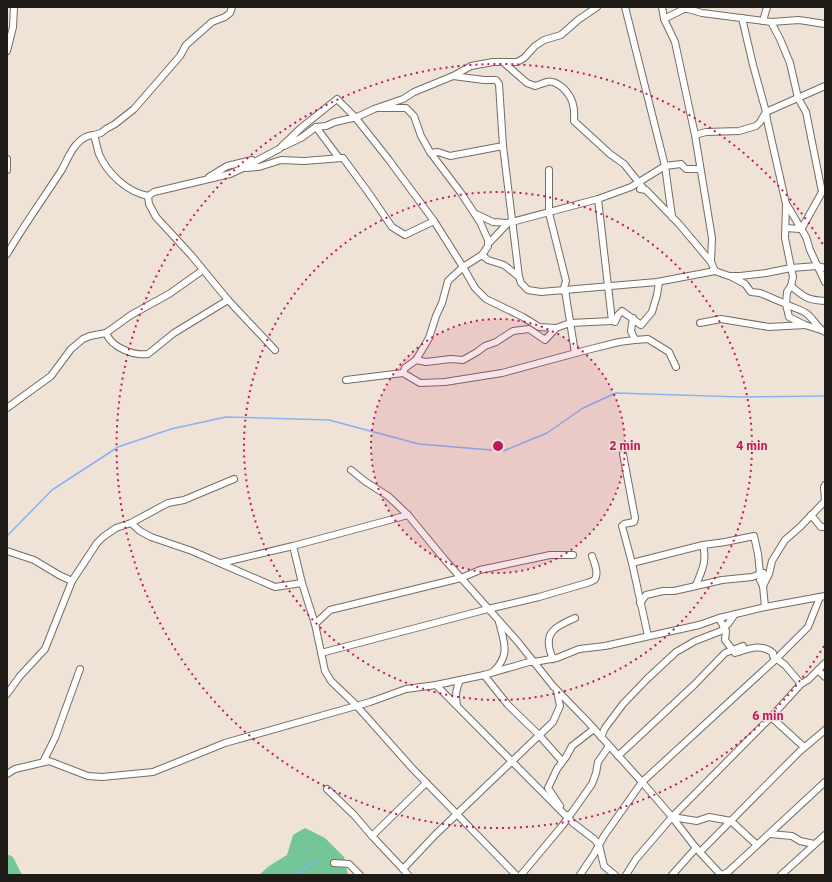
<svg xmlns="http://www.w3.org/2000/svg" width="832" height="882" font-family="'IBM Plex Sans',sans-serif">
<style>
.forest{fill:#74c597}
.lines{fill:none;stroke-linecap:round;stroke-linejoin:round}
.stream{stroke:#87b3f4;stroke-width:1.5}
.street-casing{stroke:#766c61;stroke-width:8}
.street{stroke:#fff;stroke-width:6}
.ring{fill:none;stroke:#c2185b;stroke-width:2;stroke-dasharray:2 4}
.centre{fill:#c2185b;stroke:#efe3d7;stroke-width:2}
.ring-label{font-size:12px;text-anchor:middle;font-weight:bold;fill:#c2185b;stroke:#efe3d7;stroke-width:3;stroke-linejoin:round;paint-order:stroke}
</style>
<rect width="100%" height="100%" fill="#efe3d7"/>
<g class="forest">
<polygon points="305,828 325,838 344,857 348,875 259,875 269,866 287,855 293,835"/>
<polygon points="7,854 13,857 22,875 7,875"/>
</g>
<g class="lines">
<g class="stream">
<polyline points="7,536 52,490 118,447 171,429 226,417 329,420 419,444 503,451 547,433 583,408 616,393 742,397 825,396"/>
<polyline points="294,875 316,861"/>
</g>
<defs>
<g id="street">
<polyline points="625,7 665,166 672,217"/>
<polyline points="662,7 664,19 675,42 695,135 712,238 711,262 715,271"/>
<polyline points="664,19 684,9 688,9 702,13 771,22 799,20 825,24"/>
<polyline points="763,21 767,7"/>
<polyline points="771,22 780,39 790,63 798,98 806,112 822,192 802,228 800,229 786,228"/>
<polyline points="7,51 13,27 14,7"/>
<path d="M503 62 527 83 535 86C539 85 543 83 547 82 552 80 558 84 562 87 573 97 575 107 574 121L610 154 624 164 644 189"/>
<polyline points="453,76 484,80 496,80 499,84 503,146 519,277 521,283 528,290 541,292 657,282 715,271 729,276 740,276 766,273 791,268 817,266 825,268"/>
<path d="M825 86 766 112 767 120 786 204 785 238 793 277 791 286 787 292 786 304C793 308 801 309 807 314 814 319 817 328 825 332"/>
<polyline points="316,127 339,158 343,158 368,192 392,227 405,235 434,221"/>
<polyline points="695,135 706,132 739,131 756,126 760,122 766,112 753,65 742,18"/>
<polyline points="284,146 301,138 316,127 326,126 335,122 357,117 374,109 403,99 414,92 453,76 471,66 493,62 517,62 524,58 535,46 544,40 561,35 578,20 597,7"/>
<polyline points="431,153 438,152 450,156 503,146"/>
<polyline points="7,159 7,170"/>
<polyline points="245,168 259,167 281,160 304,161 342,158"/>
<polyline points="549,170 549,213 566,281 563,291"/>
<polyline points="209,177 227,166 252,160"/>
<polyline points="640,189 646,190 679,224 711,262"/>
<path d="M148 196C127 192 107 173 99 154 97 148 96 141 94 135L101 133 106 129 115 124 134 109 180 56 186 45 212 22 225 17 230 13 232 7"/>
<polyline points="787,205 806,237 810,250 825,282"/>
<polyline points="476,214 493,222 508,223 598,199"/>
<polyline points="489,243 508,223"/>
<path d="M7 254C24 225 43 199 61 171 66 163 69 153 76 145 81 139 86 135 94 135"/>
<polyline points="482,255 488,260 504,265 519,277"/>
<polyline points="730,276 745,284 751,292 760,293 786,304 789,317 805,325 821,330"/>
<path d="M791 286C804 297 807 300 825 301"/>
<polyline points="565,290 575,353"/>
<polyline points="633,318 631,331 635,340 648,339 669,352 676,367"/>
<polyline points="612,321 615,322 618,315 622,311 641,325 652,312 657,295 659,282"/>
<polyline points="700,323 721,319 769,327 805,325"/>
<path d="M106 333C112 348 134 356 148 354L174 333 228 300"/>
<polyline points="275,350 228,300 191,255 156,217 149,204 148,196 154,192 230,174 243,168 279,149 302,127 337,99 355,117 389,160 434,221 463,267 482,255 488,246 488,240 480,222 461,193 430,152 421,136 414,116 406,108 380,108"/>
<polyline points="416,360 426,362 451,359 463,360 477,352 485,346 496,342 513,331 529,329 545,340 556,328 570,323 612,321 598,199 631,187 665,166 681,164 686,169 700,169"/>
<polyline points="403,373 420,383 445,382 502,373 587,350 619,342 635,340"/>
<polyline points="346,380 403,373 405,368 416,360 429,338 436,316 442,303 448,281 463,267 475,288 486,299 523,317 539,327 556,328"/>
<polyline points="7,408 51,376 71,349 83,339 90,336 106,333 131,315 169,294 203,270"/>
<polyline points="623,454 635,518 634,522 624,524 622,526 632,563 648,636"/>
<polyline points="351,470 366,482 388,496 408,515 445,560 518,642 553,686 587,721 642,782 672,817 696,848 721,875"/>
<polyline points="811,515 821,527 825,527"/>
<polyline points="131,523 140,531 151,537 192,551 275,587 302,583"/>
<polyline points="293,546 302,583 315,624 325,671 331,681 356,705 412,768 516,875"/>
<polyline points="7,551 34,560 59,575 72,581"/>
<polyline points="221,563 293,546 408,515"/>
<polyline points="632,563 703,545 725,542 754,536 758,554 760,573 763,573 760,580 763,586 765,607"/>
<path d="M696 585C702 570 707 562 703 545"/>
<polyline points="763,586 769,574 772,561 785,540 800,527 825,501 824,487 825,485"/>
<polyline points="640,603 646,595 663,591 674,591 722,580 752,577 763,573"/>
<path d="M719 618 726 631 725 640 735 653C748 649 761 643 773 653V656L785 665 801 684"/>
<polyline points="315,624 330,610 461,578 480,570 550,555 573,555"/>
<path d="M321 653 488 609 539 597 587 583C589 582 594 581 595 579 599 573 594 562 592 556"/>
<path d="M553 659C542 634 553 627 575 618"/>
<polyline points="818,670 825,677"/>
<path d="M493 672C511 655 504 642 499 622"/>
<polyline points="484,675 508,705 539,735 562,761"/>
<polyline points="436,685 573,823 594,839 599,845 604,866 615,875"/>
<polyline points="7,694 20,676 45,649 72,581 97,543 103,537 116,528 131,523 168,503 184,500 234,479"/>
<path d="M457 705C455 695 456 689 460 680"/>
<polyline points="771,717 804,747"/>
<polyline points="601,737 605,728 623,704 647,679 676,652 695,641 721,631 728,624 735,614"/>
<polyline points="618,756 694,685 725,653 743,646"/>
<polyline points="43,762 55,738 80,669"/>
<polyline points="7,774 15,769 49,761 88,776 102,777 153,772 225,743 370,702 406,689 436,685 484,675 529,662 534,662 557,658 579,649 605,646 699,625 719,618 765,607 825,596"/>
<polyline points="327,789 354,815 372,836"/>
<polyline points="560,806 548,788 557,769 566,757 572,746 594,729"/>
<polyline points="672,817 697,821 709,817 731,821 757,845"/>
<polyline points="568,818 592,784 596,773 598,762 609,746"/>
<polyline points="770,834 792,836 800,841 814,844"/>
<polyline points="700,852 799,752 825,730"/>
<polyline points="334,863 349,864 360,875"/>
<polyline points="403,869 372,836 426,783"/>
<polyline points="408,875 403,869 435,835 553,722 560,706 557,691"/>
<polyline points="521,875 562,826 568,818 567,815"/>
<polyline points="580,875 594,854 604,836 642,782 776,659 808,627 820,597"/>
<polyline points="626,875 636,859 672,817 771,717 801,684 808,680 825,663"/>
<polyline points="672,875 696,848"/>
<polyline points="722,875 728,872 825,782"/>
<polyline points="781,875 825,835"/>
</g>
</defs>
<use href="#street" class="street-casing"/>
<use href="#street" class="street"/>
</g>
<circle cx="498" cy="446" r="127" fill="#c2185b" fill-opacity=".12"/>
<g class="ring">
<circle cx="498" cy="446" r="127"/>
<circle cx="498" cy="446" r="254"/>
<path d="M824 646A382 382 0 1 1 824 246"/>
</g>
<circle cx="498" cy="446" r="6" class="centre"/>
<g class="ring-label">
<text x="625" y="450">2 min</text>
<text x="752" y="450">4 min</text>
<text x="768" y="720">6 min</text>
</g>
<rect width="832" height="882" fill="none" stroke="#1f1b16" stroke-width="16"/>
</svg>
